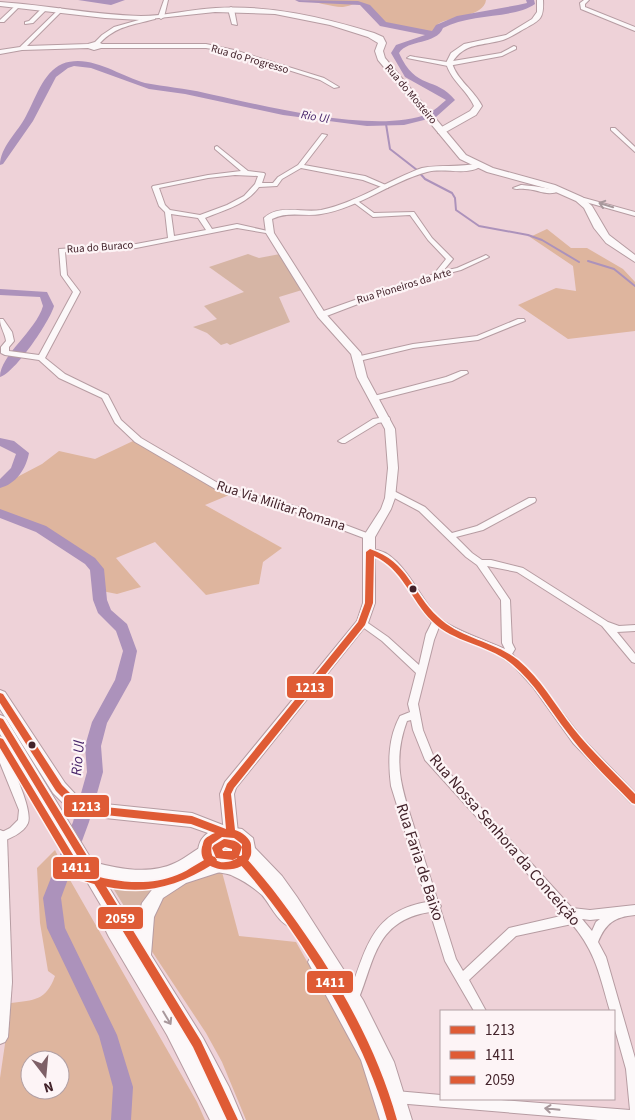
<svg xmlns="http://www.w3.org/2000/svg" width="635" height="1120" font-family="'Source Sans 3',sans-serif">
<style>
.green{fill:#d6b5a5}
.forest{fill:#deb59e;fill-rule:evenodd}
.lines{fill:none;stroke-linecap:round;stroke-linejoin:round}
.stream{stroke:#ac92bb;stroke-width:2}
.river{fill:#ac92bb;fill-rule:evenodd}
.minor-casing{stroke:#b69ca2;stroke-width:2}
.tertiary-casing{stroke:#b69ca2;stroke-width:2}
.secondary-casing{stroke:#b69ca2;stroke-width:2}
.primary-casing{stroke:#b69ca2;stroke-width:2}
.trunk-casing{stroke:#b69ca2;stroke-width:2}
.minor{fill:#fcf8f9;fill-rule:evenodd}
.tertiary{fill:#fcf8f9;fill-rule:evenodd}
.secondary{fill:#fcf8f9;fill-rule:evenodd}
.primary{fill:#fcf8f9;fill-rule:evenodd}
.trunk{fill:#fcf8f9;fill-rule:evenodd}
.bus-1-casing{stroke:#fdf4f6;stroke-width:3}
.bus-2-casing{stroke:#fdf4f6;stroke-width:3}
.bus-3-casing{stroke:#fdf4f6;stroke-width:3}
.bus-1{fill:#df5b35;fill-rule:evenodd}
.bus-2{fill:#df5b35;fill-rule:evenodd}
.bus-3{fill:#df5b35;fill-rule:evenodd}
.oneway{stroke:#a8989c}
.bus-dot{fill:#42222a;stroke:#fdf4f6;stroke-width:2}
.labels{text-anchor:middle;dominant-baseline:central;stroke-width:4.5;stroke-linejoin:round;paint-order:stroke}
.far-street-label{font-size:11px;fill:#42222a;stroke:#fdf4f6}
.far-water-label{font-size:12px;font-style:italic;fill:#48256a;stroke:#fdf4f6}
.street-label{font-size:14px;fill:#42222a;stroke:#fdf4f6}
.water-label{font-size:15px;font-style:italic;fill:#48256a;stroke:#fdf4f6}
.near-street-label{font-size:16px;fill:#42222a;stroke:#fdf4f6}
.line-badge{stroke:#fdf4f6;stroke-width:2}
.badge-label{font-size:14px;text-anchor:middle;font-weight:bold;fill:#fff}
</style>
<rect width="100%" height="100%" fill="#eed2d8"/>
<g class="green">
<polygon points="248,254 259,258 280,254 302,290 279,297 290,322 230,345 227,343 221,345 207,333 193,327 217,319 204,306 244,292 209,267"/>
<path d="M225 838 238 842 240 853C232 861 227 862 217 859L212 848Z"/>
<path d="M107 878C126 883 143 887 163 880L136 926Z"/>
</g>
<g class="forest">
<path d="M304 0H486C484 17 451 16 438 24L436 32 432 34 386 24C377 20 377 11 370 7 356 0 355 5 343 7 335 8 314 1 304 0Z"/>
<polygon points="547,229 571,248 587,248 623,269 635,282 635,331 568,339 518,305 556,288 576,291 573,266 530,237"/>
<path d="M133 441 229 495 205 505 282 548 263 562 259 584 206 595 155 542 116 558 141 587 117 594 102 591 100 568C70 540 38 525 0 510V486L42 464 59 451 95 459Z"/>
<path d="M55 850 62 864 51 898 53 926 61 948 109 1051 119 1097 116 1120H0V1078L11 1003C34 1000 46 1001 55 976L48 971 40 923 37 868ZM30 1060H60V1090H30Z"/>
<polygon points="222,872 239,936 296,942 364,1062 381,1120 246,1120 222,1062 206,1033 151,950 148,921 163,893 203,873"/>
<polygon points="66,873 197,1102 205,1120 125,1120 128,1086 117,1050 58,919 57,897"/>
</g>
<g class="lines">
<g class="stream">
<polyline points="386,124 390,149 417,170 425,179 452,193 455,198 456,210 479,226 528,235 542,240 579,262"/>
<polyline points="588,261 614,269 635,286"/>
</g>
<g class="river">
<polygon points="78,0 125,0 111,5"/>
<path d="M295 0 358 1 370 5 386 22 432 31 436 25 457 16 518 5 527 3 526 0H534L535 4C514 19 470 13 443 28 436 45 408 39 399 53 416 91 436 76 455 100L436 117 404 125 367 126 283 115 185 94 149 89 91 68 74 66 68 68 56 77 33 121 3 164 0 165C0 147 18 132 26 116 35 100 43 72 62 64 90 53 119 76 145 83 165 87 185 88 205 93 262 105 374 135 428 114 434 111 441 104 446 100L405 77 391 53 396 45 425 35 380 26 360 5 299 2Z"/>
<path d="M0 289 47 292 54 306C50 321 15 373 0 377 0 355 36 331 43 306L40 297 0 295Z"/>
<path d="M0 438 14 441 29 453C26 469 16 484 0 488V479L11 468 16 454 0 446Z"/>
<polygon points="0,509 46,526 95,558 104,569 107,600 111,610 127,624 137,651 131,680 107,723 101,746 103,772 89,822 61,898 65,928 117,1035 133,1087 131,1120 111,1120 113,1087 99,1036 47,928 43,898 73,822 87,772 85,746 92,722 115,680 123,651 116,631 98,613 93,600 90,570 85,564 36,532 0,518"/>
</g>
<defs>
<g id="minor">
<polygon points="164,0 168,0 164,17 161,19 158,17"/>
<polygon points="584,0 589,0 585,4 585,7 635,27 635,31 581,9 580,3"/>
<polygon points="17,4 21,5 4,22 0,22 0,20"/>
<polygon points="231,7 234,9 237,25 232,24 228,9"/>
<polygon points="42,8 47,9 33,23 25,24 25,22 29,21"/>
<path d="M60 8 63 10 27 46 88 44 95 42 102 35 114 27 153 16 155 17V19C133 25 116 26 100 43L102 44H206L234 50 324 78 339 87 334 88 320 80 231 52 206 48H101L94 50 88 48 22 50 0 54V50L20 47Z"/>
<polygon points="514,46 516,47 516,49 502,56 448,66 407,58 410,56 415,57 447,62 501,53"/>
<polygon points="611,128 615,128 635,147 635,152 611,130"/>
<path d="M322 134 327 135 304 165 365 176 388 186V188H384L363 180 301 168 282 179 277 186 259 187C246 205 224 210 205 218L212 229 237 224 272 232V234L237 228 136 248 65 252 67 275 80 292 45 358 65 374 108 395 121 420 141 438 223 486 301 508 372 535 373 537 372 539 369 540 295 512 217 490 135 442 115 423 102 398 59 378 39 360 5 355 1 353V347L6 341C5 333 0 327 0 319H3L12 332 14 341 9 347V351L39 355 73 292 61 275 59 249 136 244 168 238 165 212 159 206 152 187 153 186 208 175 241 171 215 149V147L217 146 248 171 264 173 265 174 262 183H273L278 177 298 165ZM235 175 258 176 255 184 244 196 227 205 200 215 170 210 165 205 159 188 208 178ZM171 214 198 218 206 230 174 236Z"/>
<path d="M521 185C526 185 556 189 559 191 548 197 537 189 525 189 520 188 517 190 513 188Z"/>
<polygon points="577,196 635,212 635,216 575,199 574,198"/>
<polygon points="355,199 374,213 414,212 432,238 453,259 443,271 457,268 484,256 486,255 489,257 461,270 438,276 408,288 392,291 324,317 318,317 318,313 389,288 405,285 434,274 446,259 428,240 410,215 373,217 353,202 353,200"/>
<polygon points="518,319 524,319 525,321 478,340 413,348 359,361 355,359 356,357 413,344 477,336"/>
<polygon points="461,371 467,371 468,373 452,381 373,401 369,399 370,397 446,377"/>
<polygon points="386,417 389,417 390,419 389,421 378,423 345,443 342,443 338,441 373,419"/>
<path d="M390 489 425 507 452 533 477 526 529 498H535L536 500 535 502 483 530 456 537 472 553 482 560H491L523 568 608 622 619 626 635 625V631L617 632 635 654V663L632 662 602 626 517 572 487 566 510 600 512 643 515 649 512 654 539 682 581 737 635 793V804L631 803 573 743 533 687 514 666 496 653 439 627 434 640 418 704 423 730 433 755 572 908 590 910 635 905V915C614 917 606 923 598 942L606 957 635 1058V1120H598L396 1103 392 1101 390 1097 392 1093 396 1091 441 1095V1099H489L630 1110 626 1069 614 1026V1011H610C600 977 596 952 572 924L516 936 469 980 486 1011H474L445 961 430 912C373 921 375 963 356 1005L352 1006 348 1005 346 1001C366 955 367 912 427 902L391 786C388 762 388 738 400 716L410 712 408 704 416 673 382 641 357 623 359 621H365L388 637 419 665 426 634 432 622C415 603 402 568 379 557 375 556 371 555 367 554L366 552 367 550C400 544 419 600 439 618 453 630 488 641 505 649L502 643 501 600 477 565 466 557 419 511 387 494 386 492 387 490ZM411 720 413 730 425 760 565 915 509 928 463 971 456 959 440 908 441 906 438 902C431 879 423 856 416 833 403 792 391 764 407 721ZM582 919 590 920 600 919 596 922 592 931Z"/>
<path d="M0 746 4 747 5 750C11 765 33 809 28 823 24 833 9 839 0 842V833L10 828 18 820 19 810 0 763Z"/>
</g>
<g id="tertiary">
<path d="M537 0H543C544 19 540 20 524 29 517 33 511 37 503 40 483 46 464 42 452 63 457 80 474 90 482 106L476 115 444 133H438V129L470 111 474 106C467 90 451 81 446 63L451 53 464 44 506 35 532 19 537 12Z"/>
<path d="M479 163 483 165C468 177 445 167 427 172 390 182 359 208 321 214 305 217 288 211 272 219L274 233 325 313 361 353 367 377 395 429 398 468 395 498 391 509 375 537V603L368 623 236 788 234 794 238 833 236 837 231 839 226 837 224 833 220 794 225 782 357 621 363 603V537L381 509 385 498 388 468 385 429 357 377 351 354 318 317 266 233 264 218C279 204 302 213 321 210 356 203 388 180 422 168 441 164 460 168 479 163Z"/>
<polygon points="0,830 5,832 7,836 12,982 8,1037 5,1042 0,1044"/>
</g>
<path id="secondary" d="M0 2C47 5 93 15 141 16 166 16 191 9 216 8 271 5 322 17 374 33L383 37 386 43 383 51 385 58 466 155 493 168 555 185 582 197 592 206 609 235 635 255V262L606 243 594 228 584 208 576 201 549 189 487 172 460 159 378 60 375 51 378 43 368 37 330 25 275 14 215 12 140 20 105 18 0 6Z"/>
<path id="primary" d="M0 690 5 692 65 783 78 797 105 804 192 813 228 827 242 829 253 838 255 848 282 876 297 897 363 1000 394 1062 412 1120H380L361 1060 308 962 311 956 315 955 296 926C282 931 271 905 262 895 253 887 244 881 233 876 226 872 219 874 211 870 195 864 194 842 208 833L191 827 105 818 67 807 53 793 0 709ZM224 840 232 841 238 846V854L234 858 222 860 215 854V846ZM249 865 255 871 248 866Z"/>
<path id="trunk" d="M0 715 5 717 93 862C119 869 150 875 175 863 186 858 195 849 206 845L212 847 214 852 205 862 217 859 223 861 226 866 223 871 186 883 163 898 154 917 151 955 203 1038 229 1087 243 1120H210L167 1035 109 937 106 931 109 925 112 924 0 734ZM104 879 134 884 157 883 142 903 135 930Z"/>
</defs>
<use href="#minor" class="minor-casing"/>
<use href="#tertiary" class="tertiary-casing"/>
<use href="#secondary" class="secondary-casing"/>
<use href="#primary" class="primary-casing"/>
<use href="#trunk" class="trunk-casing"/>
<use href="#minor" class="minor"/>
<use href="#tertiary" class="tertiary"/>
<use href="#secondary" class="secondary"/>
<use href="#primary" class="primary"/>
<use href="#trunk" class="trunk"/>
<defs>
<path id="bus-1" d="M370 549C409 562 412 593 438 617 461 639 494 641 518 660 541 679 555 705 573 728 592 752 614 772 635 794V804L632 803C610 780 586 758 567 732 549 709 535 683 512 664 488 644 454 643 432 621 411 600 402 568 374 556L373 603 365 625 234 788 231 794 235 830C242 832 251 839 251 845 251 849 252 854 250 857 244 876 196 874 202 847 203 845 203 841 205 839 207 837 212 834 215 833L191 824 105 815 70 805 56 791 0 703V693L3 694 62 785 76 799 105 807 192 816 226 829 223 794 227 784 358 622 365 603 366 552ZM222 837 234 838 242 844V855C229 866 207 866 212 844Z"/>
<g id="bus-2">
<path d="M0 738 3 739 84 873C115 882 147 887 177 875 190 870 200 861 212 856L215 857 217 860 215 863C168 893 131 897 78 879L0 748Z"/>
<path d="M224 839C231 840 238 840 242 847L239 856H244C274 888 298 923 322 959 354 1010 381 1062 397 1120H387C371 1064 345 1015 315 966 292 929 267 894 238 862L237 858 233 860 216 858 212 848 214 845ZM225 847 232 849V851H223L222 849Z"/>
</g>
<polygon id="bus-3" points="0,718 3,719 201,1041 238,1120 227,1120 193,1047 0,728"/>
</defs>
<use href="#bus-1" class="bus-1-casing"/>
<use href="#bus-2" class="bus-2-casing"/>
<use href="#bus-3" class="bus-3-casing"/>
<use href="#bus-1" class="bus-1"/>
<use href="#bus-2" class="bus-2"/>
<use href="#bus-3" class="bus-3"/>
</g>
<defs><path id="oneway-shaft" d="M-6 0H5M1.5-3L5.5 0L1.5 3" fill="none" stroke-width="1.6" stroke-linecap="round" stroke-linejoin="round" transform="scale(1.25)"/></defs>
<g class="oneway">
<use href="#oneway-shaft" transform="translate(606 205) rotate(-163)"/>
<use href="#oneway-shaft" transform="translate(167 1018) rotate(59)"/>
<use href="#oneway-shaft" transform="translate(552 1109) rotate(-174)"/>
</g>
<g class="bus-dot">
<circle cx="413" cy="589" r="4.5"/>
<circle cx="32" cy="745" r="4.5"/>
</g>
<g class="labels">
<g class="far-street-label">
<text transform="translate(250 59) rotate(16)">Rua do Progresso</text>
<text transform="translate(411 94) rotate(50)">Rua do Mosteiro</text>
<text transform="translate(100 247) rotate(-4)">Rua do Buraco</text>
<text transform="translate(404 286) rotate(-17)">Rua Pioneiros da Arte</text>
</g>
<g class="far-water-label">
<text transform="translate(315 117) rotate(10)">Rio Ul</text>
</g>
<g class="street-label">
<text transform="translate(281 506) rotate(18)">Rua Via Militar Romana</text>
</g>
<g class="water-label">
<text transform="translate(78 758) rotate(-85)">Rio Ul</text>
</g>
<g class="near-street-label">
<text transform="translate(505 840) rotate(49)">Rua Nossa Senhora da Conceição</text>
<text transform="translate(420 862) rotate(72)">Rua Faria de Baixo</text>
</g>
</g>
<g class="line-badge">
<rect x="286" y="675" width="48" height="24" rx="5" fill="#df5b35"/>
<rect x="63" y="794" width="47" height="24" rx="5" fill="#df5b35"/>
<rect x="52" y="856" width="48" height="24" rx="5" fill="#df5b35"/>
<rect x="97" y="906" width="47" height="24" rx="5" fill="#df5b35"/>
<rect x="306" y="970" width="48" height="24" rx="5" fill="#df5b35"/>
</g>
<g class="badge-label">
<text x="310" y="692">1213</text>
<text x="86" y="811">1213</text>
<text x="76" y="872">1411</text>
<text x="120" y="923">2059</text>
<text x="330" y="987">1411</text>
</g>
<rect x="440" y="1010" width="175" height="90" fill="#fdf4f6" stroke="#b2a0a4"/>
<rect x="450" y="1026" width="25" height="8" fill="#df5b35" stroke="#b2a0a4"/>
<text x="485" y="1035" font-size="15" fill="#42222a">1213</text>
<rect x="450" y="1051" width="25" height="8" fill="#df5b35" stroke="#b2a0a4"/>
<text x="485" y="1060" font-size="15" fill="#42222a">1411</text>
<rect x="450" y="1076" width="25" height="8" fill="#df5b35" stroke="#b2a0a4"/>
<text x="485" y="1085" font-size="15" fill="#42222a">2059</text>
<g transform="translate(45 1075) rotate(164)"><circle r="24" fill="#fdf4f6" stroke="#b2a0a4"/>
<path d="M0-4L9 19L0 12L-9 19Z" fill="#7e6067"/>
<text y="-8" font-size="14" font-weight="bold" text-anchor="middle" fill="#42222a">N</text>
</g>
</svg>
